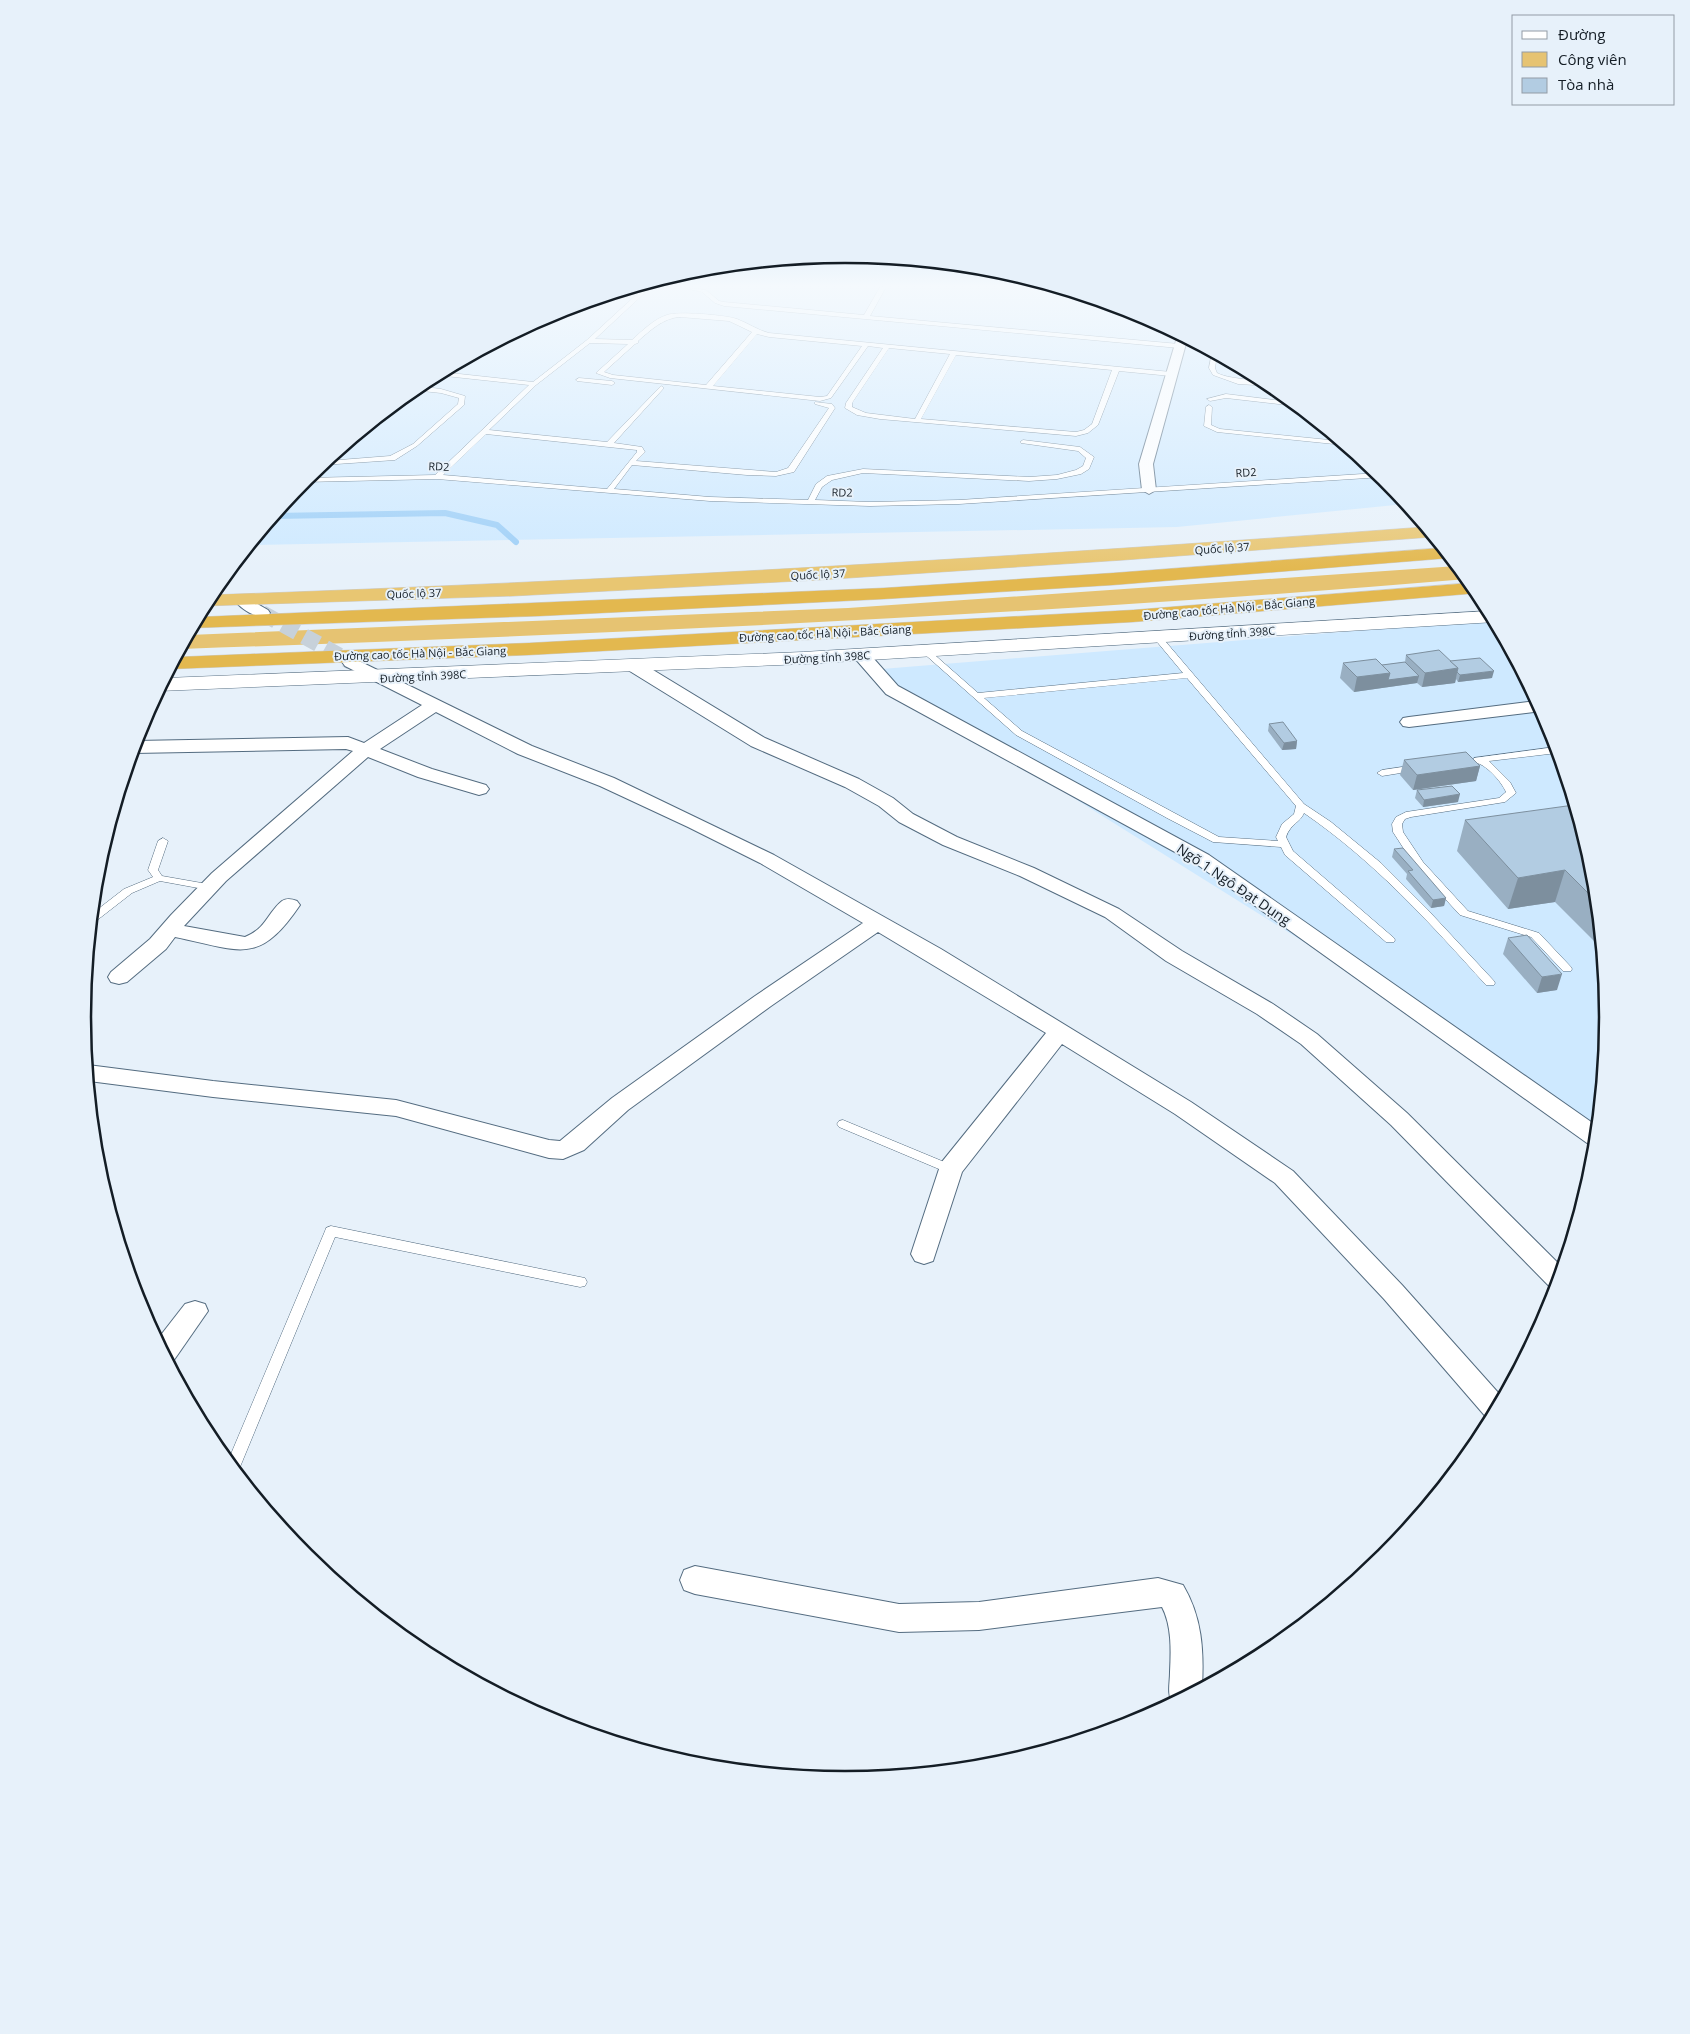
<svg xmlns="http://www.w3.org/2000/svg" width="1690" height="2034" font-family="'Open Sans',sans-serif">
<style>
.built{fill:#cee9ff}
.green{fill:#e6c372}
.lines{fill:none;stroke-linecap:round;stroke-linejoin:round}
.stream{stroke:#9ecff7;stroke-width:6}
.minor-tunnel{stroke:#c7d1da;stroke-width:16;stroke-dasharray:16 8;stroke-linecap:butt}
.service-casing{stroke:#546c80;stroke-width:1}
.minor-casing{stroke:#546c80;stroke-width:2}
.secondary-casing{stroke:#546c80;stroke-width:1}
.trunk-casing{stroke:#cbcdcf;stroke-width:1}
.motorway-casing{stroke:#cbcdcf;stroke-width:1}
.service{fill:#fff;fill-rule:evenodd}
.minor{fill:#fff;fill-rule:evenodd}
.secondary{fill:#fff;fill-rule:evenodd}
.trunk{fill:#e8c672;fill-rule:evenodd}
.motorway{fill:#e3b84f;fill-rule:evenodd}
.wall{fill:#99afc2}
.shaded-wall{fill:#7d8f9e}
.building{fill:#b2cce2;stroke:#7d8f9e}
.labels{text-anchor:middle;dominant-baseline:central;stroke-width:4;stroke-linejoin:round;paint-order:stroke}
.far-street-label{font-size:11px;fill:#141d25;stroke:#e7f1fa}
.street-label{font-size:14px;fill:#141d25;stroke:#e7f1fa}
.rim{fill:none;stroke:#141d25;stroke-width:2.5}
</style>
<rect width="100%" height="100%" fill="#e7f1fa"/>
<g class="built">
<polygon points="638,287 1052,287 1137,313 1269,383 1384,478 1405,504 1177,527 251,545 306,478 422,383 553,312"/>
<polygon points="1493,620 1550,725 1593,869 1607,1017 1597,1125 869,670"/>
</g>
<path class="green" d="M1457 566 1467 579C1039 615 610 634 181 649L189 635 848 608Z"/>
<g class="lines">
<polyline class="stream" points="274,516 445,513 497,525 516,542"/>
<polyline class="minor-tunnel" points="262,613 351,662"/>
<defs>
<g id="service">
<path d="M645 287H651L595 339 632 340C642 331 654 319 667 315 678 311 725 315 737 319 748 323 757 330 769 333L1171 372 1174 374 1171 376 1119 371 1098 425 1088 433 1076 436 880 419 857 415 845 408 846 403 883 348 868 346 831 398 820 401 610 378 596 373 628 344 590 343 536 385 489 430 607 442 661 386 663 387V389L614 443 642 447 645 452 636 461 776 472 788 468 829 408 815 404V402L832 404 835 408 794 472 776 476 747 475 632 465 614 489 710 497 808 500 816 484 827 476 863 469 1029 477 1057 475 1076 470 1083 466 1086 458 1078 451 1021 443 1020 442 1023 440 1080 447 1094 457 1089 469 1081 474 1057 479 1029 481 863 473 832 480 822 487 815 500 870 502 959 500 1378 473 1383 477 959 504 870 506 710 501 437 479 303 482 306 478 435 475 529 385 436 375 441 372 533 382 587 340ZM680 317 729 321 752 332 706 385 613 375 604 372 635 344 638 343V341C651 330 663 318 680 317ZM757 334 769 337 862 346 827 396 820 397 713 386ZM889 348 950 354 915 419 866 413 852 407V403ZM956 355 1112 370 1092 424 1084 430 1076 432 921 419ZM486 434 637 450V452L607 489 443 475Z"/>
<polygon points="680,287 706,290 719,301 724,302 864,315 880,287 886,287 870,316 1179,344 1182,346 1179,348 724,306 715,303 702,292"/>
<path d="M1212 353 1217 355 1215 368 1217 373C1233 381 1263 378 1273 386L1238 384 1213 375 1209 368Z"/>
<polygon points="579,378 612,381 615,383 612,385 577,381 576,380"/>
<polygon points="417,386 441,389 465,396 464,405 417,446 395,460 322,465 327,461 390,456 413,444 458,404 459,398 441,393 413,390"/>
<polygon points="1226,394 1291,402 1296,406 1226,398 1210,401 1207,399"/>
<polygon points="1209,405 1212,407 1211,425 1220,429 1339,441 1344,445 1217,432 1204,426 1206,407"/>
<path d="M1157 634 1160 635 1304 804 1331 822 1381 863 1427 909 1494 981 1495 983 1494 985H1486C1430 923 1374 861 1304 813 1300 823 1291 823 1286 837L1293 851 1394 938 1395 940 1394 942H1386L1285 855 1281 847 1213 842 1167 818 1016 735 921 651 925 648 928 649 978 693 1183 673 1153 637ZM1187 678 1296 806 1294 814 1282 824 1276 837 1278 841 1219 837 1022 731 984 698Z"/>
<path d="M1556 747 1557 753 1489 761 1510 782 1516 793 1505 802 1411 817 1405 819 1402 824 1403 832 1423 862 1468 911 1539 933 1571 967 1572 969 1571 971H1563L1531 937 1460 915 1415 866 1393 832 1392 824 1396 817 1406 812 1499 798 1506 792C1501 781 1486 764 1474 762V758Z"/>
<polygon points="1416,765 1419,766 1419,770 1382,776 1377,773 1382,770"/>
<polygon points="163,838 168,841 158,870 162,876 213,885 214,887 213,889 209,890 160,881 132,893 96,921 92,922 93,913 124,889 153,877 148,870 158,841"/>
<polygon points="843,1120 954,1166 956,1169 954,1172 946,1172 839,1127 837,1124 839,1121"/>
<polygon points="331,1226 580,1277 585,1278 587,1282 585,1286 580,1287 335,1237 240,1467 237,1472 228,1461 325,1231 326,1228"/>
</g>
<g id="minor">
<polygon points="1178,334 1187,340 1153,464 1156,490 1149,494 1142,490 1139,464"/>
<path d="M242 595 268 610 270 613 268 616C256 619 241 609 234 600L236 597Z"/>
<polygon points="861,650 867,651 898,686 1209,855 1597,1126 1595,1145 1587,1143 1195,863 886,694 852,655 855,651"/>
<path d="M351 657 532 746 614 778 774 855 941 949 1191 1102 1293 1171 1402 1285 1502 1397 1491 1419 1486 1417 1384 1299 1275 1183 1175 1114 1062 1044 962 1172 933 1261 924 1264 915 1261 911 1254 941 1163 1046 1033 878 932 771 1006 628 1110 584 1150 563 1159 549 1158 396 1116 213 1097 89 1081 88 1065 213 1081 396 1100 549 1140 560 1141 612 1098 755 996 863 923 760 863 688 827 600 786 518 754 436 712 380 749 432 769 486 785 489 789 486 793 479 795 418 777 368 757 226 881 184 926 245 937C267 928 267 913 282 901 287 898 292 899 297 901L300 905C258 967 240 950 175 937L166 949 127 982 119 984 111 982 108 977 111 972 150 939 171 915 212 873 353 751 346 749 134 753 136 741 348 737 364 743 422 705 345 666 342 662 345 658Z"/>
<polygon points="634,661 640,662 765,738 859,779 893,798 913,814 957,837 1034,868 1119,909 1182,951 1273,1004 1317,1034 1407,1113 1562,1267 1556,1288 1549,1286 1391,1125 1301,1044 1257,1014 1166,961 1105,917 1020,876 943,845 899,822 879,806 845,787 751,746 628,670 625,666 628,662"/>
<polygon points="1536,701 1542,711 1409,727 1403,726 1400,722 1403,718 1409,717"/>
<polygon points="195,1301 205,1304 208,1311 174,1360 169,1361 157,1340 185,1304"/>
<path d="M695 1566 899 1604 979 1602 1158 1578 1183 1585C1202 1617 1204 1650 1202 1687L1172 1703C1167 1693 1170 1683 1170 1672 1171 1651 1172 1626 1162 1607L979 1630 899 1632 695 1594 684 1590 680 1580 684 1570Z"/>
</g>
<polygon id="secondary" points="1489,611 1495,622 803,664 159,691 166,678 803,652"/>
<path id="trunk" d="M1424 527 1432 537 1124 560 818 580 513 596 204 606 210 595C616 581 1020 557 1424 527Z"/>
<g id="motorway">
<polygon points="1441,548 1450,558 1113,585 884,599 540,616 192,628 199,617 884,588 1113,573"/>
<polygon points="1470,583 1479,593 1133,622 529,655 171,669 177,657 529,643 1133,610"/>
</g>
</defs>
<use href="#service" class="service-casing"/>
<use href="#minor" class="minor-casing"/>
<use href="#secondary" class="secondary-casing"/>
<use href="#trunk" class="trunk-casing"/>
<use href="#motorway" class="motorway-casing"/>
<use href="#service" class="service"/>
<use href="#minor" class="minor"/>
<use href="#secondary" class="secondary"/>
<use href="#trunk" class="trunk"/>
<use href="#motorway" class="motorway"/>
</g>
<g class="wall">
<polygon points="1406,655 1450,661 1492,678 1458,682 1456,679 1455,683 1422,687 1417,683 1354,692 1340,678 1343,663 1382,665 1405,662"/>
<polygon points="1269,724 1297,741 1296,749 1282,750 1268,731"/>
<polygon points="1404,760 1480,766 1476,781 1413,790 1400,775"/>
<polygon points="1417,790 1458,802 1423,807 1415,798"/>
<polygon points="1465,820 1593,869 1601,948 1555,902 1508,909 1457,851"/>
<polygon points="1394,849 1446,898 1444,906 1431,908 1406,879 1407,874 1392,857"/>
<polygon points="1508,938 1557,990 1537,993 1503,954"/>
</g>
<g class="shaded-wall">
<polygon points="1458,668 1455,683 1422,687 1425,673"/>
<polygon points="1494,671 1492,678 1458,682 1460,675"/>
<polygon points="1390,673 1419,676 1417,683 1354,692 1357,677"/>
<polygon points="1297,741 1296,749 1282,750 1284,743"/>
<polygon points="1480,766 1476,781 1413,790 1417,775"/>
<polygon points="1460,794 1458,802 1423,807 1424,800"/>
<polygon points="1565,870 1555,902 1508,909 1518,878"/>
<polygon points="1446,898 1444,906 1431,908 1433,900"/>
<polygon points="1562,974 1557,990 1537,993 1542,977"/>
</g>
<g class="building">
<polygon points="1439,650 1458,668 1425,673 1406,655"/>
<polygon points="1480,658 1494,671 1460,675 1457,672 1458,668 1450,661"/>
<polygon points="1376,659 1390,673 1357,677 1343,663"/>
<polygon points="1405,662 1419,676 1388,680 1390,673 1382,665"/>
<polygon points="1283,722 1297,741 1284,743 1269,724"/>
<polygon points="1466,752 1480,766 1417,775 1404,760"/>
<polygon points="1452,786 1460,794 1424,800 1417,790"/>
<polygon points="1574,805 1593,869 1596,901 1565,870 1518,878 1465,820"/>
<polygon points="1403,848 1446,898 1433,900 1408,871 1413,870 1394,849"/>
<polygon points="1527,935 1562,974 1542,977 1508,938"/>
</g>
<linearGradient id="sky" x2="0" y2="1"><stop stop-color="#8abfee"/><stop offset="0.5" stop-color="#f4f9fd"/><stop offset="1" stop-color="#f4f9fd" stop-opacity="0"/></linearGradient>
<rect width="1690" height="572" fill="url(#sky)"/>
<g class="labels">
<g class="far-street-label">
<text transform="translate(439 466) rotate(2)">RD2</text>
<text transform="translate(1246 472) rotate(-4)">RD2</text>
<text transform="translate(842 492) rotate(1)">RD2</text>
<text transform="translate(1222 548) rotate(-4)">Quốc lộ 37</text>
<text transform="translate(818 574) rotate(-3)">Quốc lộ 37</text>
<text transform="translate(414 593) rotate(-2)">Quốc lộ 37</text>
<text transform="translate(1229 608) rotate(-5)">Đường cao tốc Hà Nội - Bắc Giang</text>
<text transform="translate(825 633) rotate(-3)">Đường cao tốc Hà Nội - Bắc Giang</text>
<text transform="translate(1232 633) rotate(-4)">Đường tỉnh 398C</text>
<text transform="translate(420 653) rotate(-2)">Đường cao tốc Hà Nội - Bắc Giang</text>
<text transform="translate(827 657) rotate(-3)">Đường tỉnh 398C</text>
<text transform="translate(423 676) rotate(-3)">Đường tỉnh 398C</text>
</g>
<g class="street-label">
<text transform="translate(1234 884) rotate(34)">Ngõ 1 Ngô Đạt Dụng</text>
</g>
</g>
<path d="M0 0H1690V2034H0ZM91 1017a754 754 0 1 1 1508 0a754 754 0 1 1-1508 0Z" fill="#e7f1fa" fill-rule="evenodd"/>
<path class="rim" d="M91 1017a754 754 0 1 1 1508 0a754 754 0 1 1-1508 0Z"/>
<rect x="1512" y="15" width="162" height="90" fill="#e7f1fa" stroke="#939ca5"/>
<rect x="1522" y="31" width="25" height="8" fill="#ffffff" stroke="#939ca5"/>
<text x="1558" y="40" font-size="15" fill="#141d25">Đường</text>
<rect x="1522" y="52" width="25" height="15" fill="#e6c372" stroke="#939ca5"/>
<text x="1558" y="65" font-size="15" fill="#141d25">Công viên</text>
<rect x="1522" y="78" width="25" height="15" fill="#b2cce2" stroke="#939ca5"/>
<text x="1558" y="90" font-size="15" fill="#141d25">Tòa nhà</text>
</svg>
